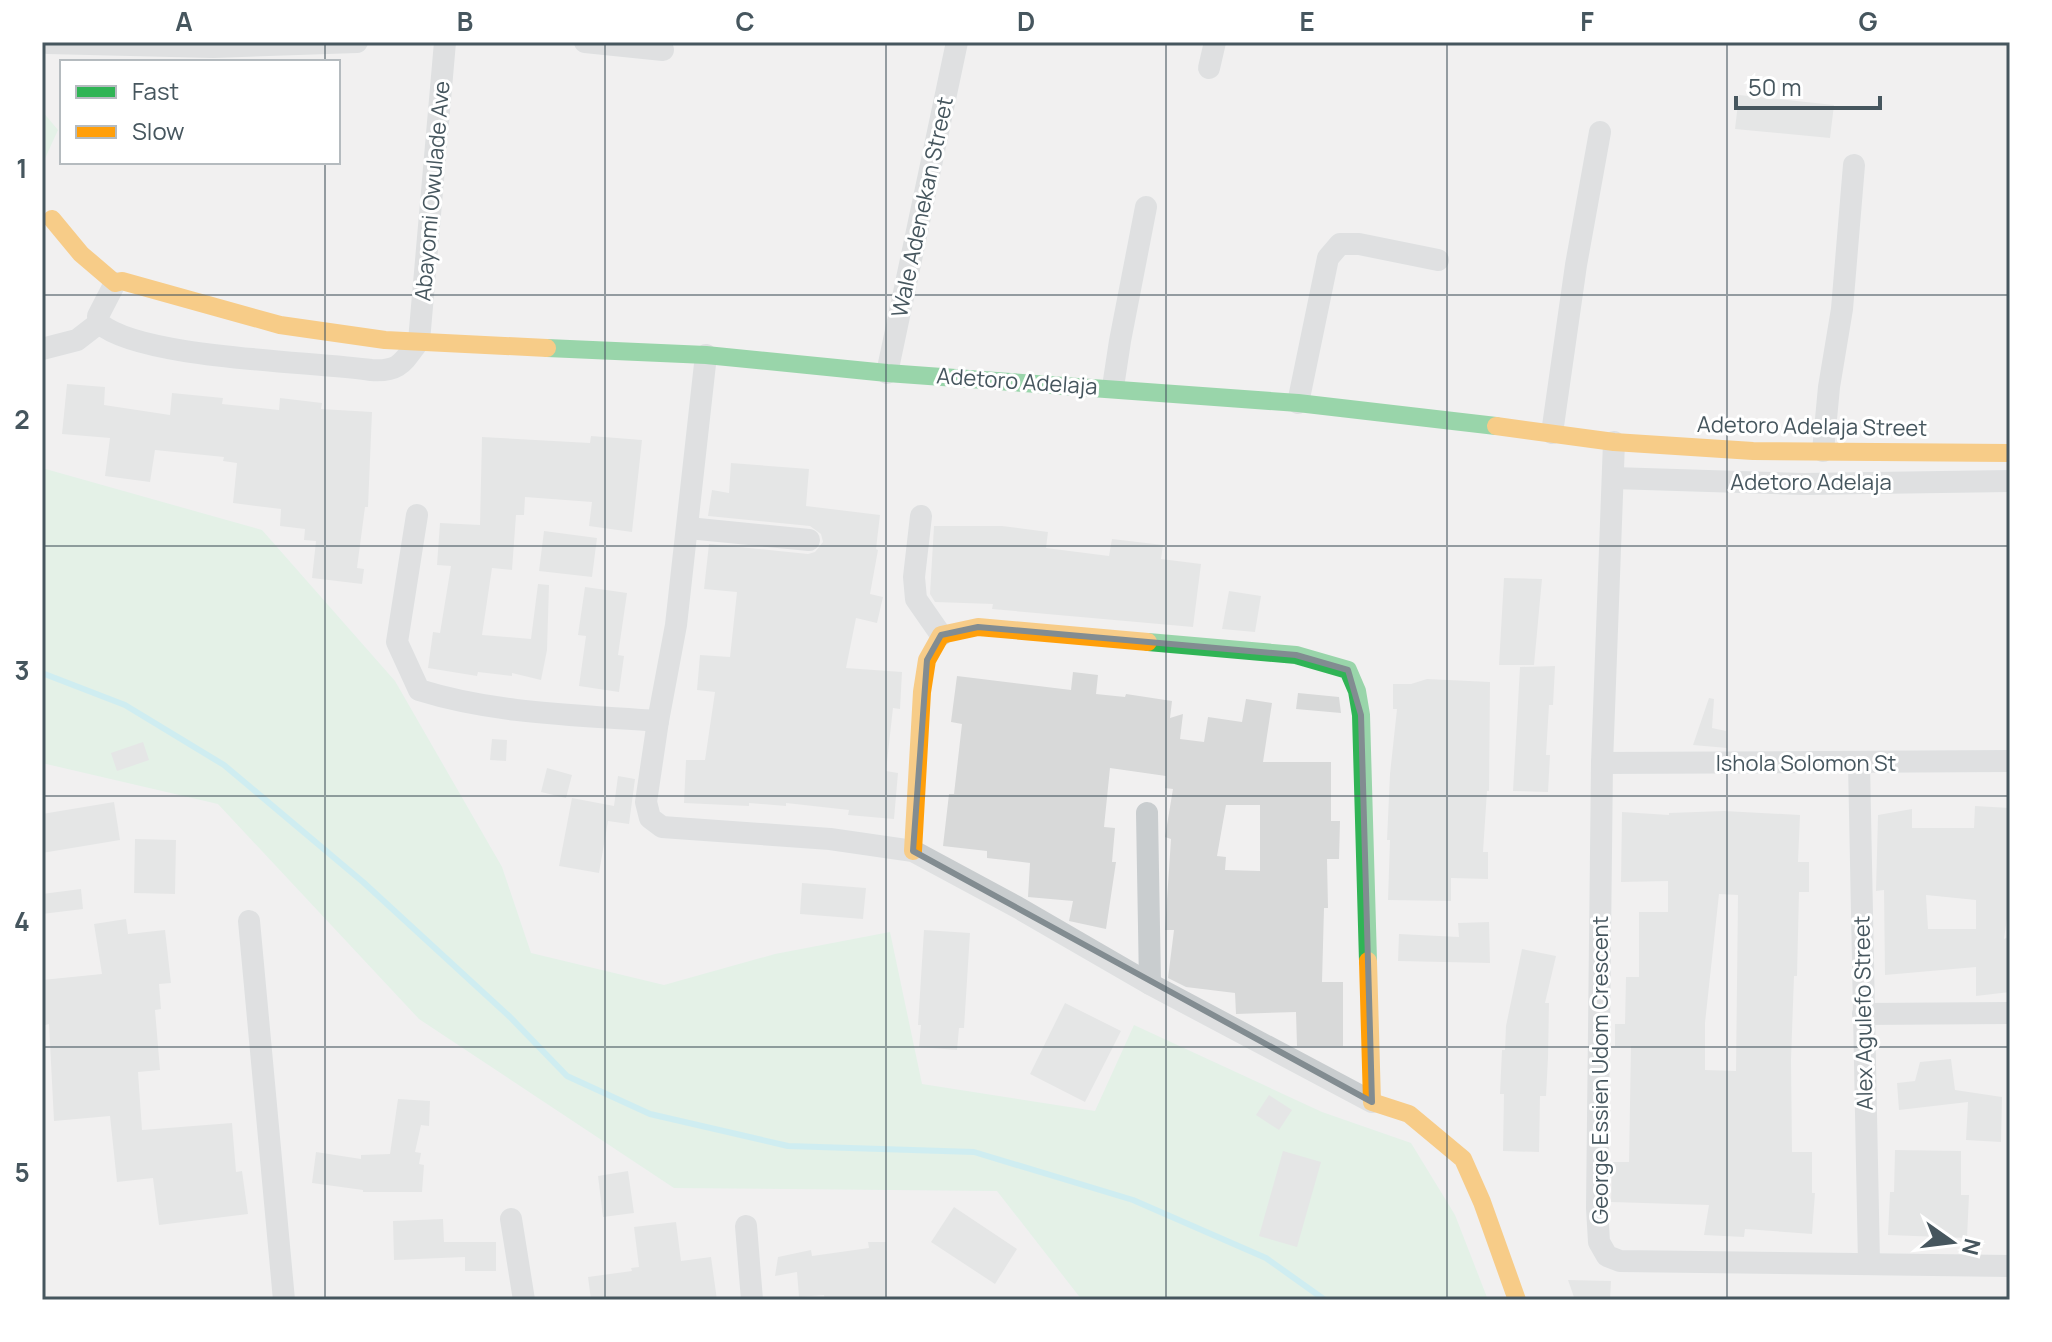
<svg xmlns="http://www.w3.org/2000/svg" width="2052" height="1342" font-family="Manrope,sans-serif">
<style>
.green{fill:#d4f1dc}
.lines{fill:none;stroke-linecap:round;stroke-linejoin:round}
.stream{stroke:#a7e9f1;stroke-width:6}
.building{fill:#d8d9d9;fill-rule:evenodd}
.street{stroke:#c9cdcf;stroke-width:22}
.fast{stroke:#30b455;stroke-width:18}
.slow{stroke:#ff9f0a;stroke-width:18}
.marked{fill:none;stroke:#828c91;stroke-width:6;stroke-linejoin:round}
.grid{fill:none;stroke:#46565e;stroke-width:2;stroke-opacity:0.55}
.labels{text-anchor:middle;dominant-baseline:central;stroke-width:6;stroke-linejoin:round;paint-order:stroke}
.street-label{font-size:22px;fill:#46565e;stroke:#fff}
.neatline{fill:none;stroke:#46565e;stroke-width:3}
.grid-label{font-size:26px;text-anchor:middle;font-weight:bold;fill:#46565e}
</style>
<rect width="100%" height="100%" fill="#f1f0f0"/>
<g class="green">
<polygon points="42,111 58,130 42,165"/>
<polygon points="42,468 262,530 395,681 502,867 531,953 664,985 775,954 890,932 922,1084 1095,1111 1134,1025 1322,1112 1411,1143 1455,1215 1488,1300 1082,1300 997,1191 674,1188 419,1019 218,804 42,763"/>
</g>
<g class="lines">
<polyline class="stream" points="42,673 125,705 224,765 363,882 510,1017 567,1076 650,1114 788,1146 974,1152 1133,1200 1266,1258 1325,1300"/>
</g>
<g class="building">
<polygon points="1739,95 1834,105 1830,138 1735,129"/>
<polygon points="67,384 105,387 104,405 170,415 172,393 223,398 222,404 279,410 280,398 322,403 321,409 372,412 368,507 365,507 357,568 364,569 362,584 312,578 316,541 304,540 305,529 280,526 281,509 233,503 237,463 223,461 224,457 155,450 150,482 105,476 110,438 62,434"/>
<polygon points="591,436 642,440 632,532 589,526 592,502 525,497 524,515 516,515 512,570 492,568 482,635 531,639 538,584 549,585 547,650 541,680 512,673 512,676 478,672 477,676 428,668 433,632 440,633 451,566 437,565 440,523 480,525 482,437 590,443"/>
<polygon points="731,463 809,469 806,506 880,515 876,549 878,550 870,594 883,597 877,623 856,618 846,668 902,672 900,709 893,708 886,771 898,773 894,819 848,815 849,810 786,803 786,806 749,803 749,806 684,803 686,760 705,760 715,692 697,690 700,655 730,657 737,592 704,589 709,544 808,554 815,552 823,542 821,534 810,526 708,516 712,490 729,493"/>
<polygon points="934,526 1002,526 1048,532 1046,548 1109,556 1112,539 1163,545 1161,559 1201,564 1193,627 992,609 993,604 935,602 930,594"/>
<polygon points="544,531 597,538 592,577 539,571"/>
<polygon points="1504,578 1542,579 1534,665 1499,665"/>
<polygon points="585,587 627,593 618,655 624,656 619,692 579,686 586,636 578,635"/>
<polygon points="1229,591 1261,596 1255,632 1222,629"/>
<polygon points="1555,666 1553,705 1549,705 1546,755 1550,755 1548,792 1513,791 1520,667"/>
<path d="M1073 672 1098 675 1096 694 1125 697 1126 694 1172 701 1170 718 1183 714 1180 739 1204 742 1208 717 1242 722 1246 699 1272 703 1263 762H1331V821H1340L1339 859H1327L1328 908H1324L1322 982H1343V1046H1297L1296 1012 1236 1014 1235 993 1186 987 1168 978 1174 930H1165L1171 839 1165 837 1173 789 1165 788 1166 776 1110 768 1104 827 1115 828 1112 862H1116L1106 929 1069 921 1073 901 1028 897 1030 863 987 858V851L943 846 949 794H954L962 724 951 722 957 676 1071 690ZM1226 805H1260V871L1225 870 1226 857 1217 856Z"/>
<polygon points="1427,679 1490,682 1489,791 1487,791 1483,852 1488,852 1488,879 1451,878 1451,901 1388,900 1390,840 1387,840 1390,774 1397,709 1393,709 1393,684 1411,684"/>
<polygon points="1298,693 1339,697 1341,713 1296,709"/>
<polygon points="1709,698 1714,699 1712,728 1726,731 1727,748 1693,745"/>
<polygon points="492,739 507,740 506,761 490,760"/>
<polygon points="143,742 149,760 117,771 111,753"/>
<polygon points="547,768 572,775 566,798 541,792"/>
<polygon points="618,776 635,779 629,824 608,821 599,873 559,866 572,798 614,806"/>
<polygon points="114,802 120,840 42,853 42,814"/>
<path d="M1975 806 2010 808V897L2004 939 2010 936V992L1976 996V967L1885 975 1884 890 1876 891 1878 815 1912 809V828H1974ZM1926 895 1976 900V929H1928Z"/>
<path d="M1724 811 1800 815 1798 862H1809V892H1799L1797 976H1794L1791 1060 1792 1152H1812V1193H1815L1812 1234 1745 1229 1744 1237 1704 1235 1709 1205 1611 1202 1612 1162H1629L1631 1046H1615V1024H1625L1626 977H1639V912H1668V881L1621 882 1622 812 1669 815V813ZM1719 894 1738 895 1736 1071 1705 1070V1023Z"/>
<polygon points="135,839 176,840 175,894 134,893"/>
<polygon points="802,883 866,888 863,919 800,914"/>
<polygon points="81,889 83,909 42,914 42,894"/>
<polygon points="126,919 128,934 165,930 171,983 159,984 161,1009 155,1010 160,1070 138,1072 142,1130 232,1123 236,1172 242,1171 248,1214 159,1225 153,1178 117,1182 110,1116 54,1121 49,1024 45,1025 42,980 102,974 94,924"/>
<polygon points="1489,922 1490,963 1398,961 1399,934 1459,937 1458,923"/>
<polygon points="924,930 970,933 964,1028 959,1028 957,1050 919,1047 921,1025 918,1025"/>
<polygon points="1522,949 1556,956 1545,1003 1549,1003 1548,1058 1546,1096 1540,1096 1539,1152 1503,1151 1504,1094 1500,1094 1502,1050 1505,1050 1506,1026"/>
<polygon points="1065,1003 1121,1031 1085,1102 1030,1074"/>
<polygon points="1951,1059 1955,1090 2002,1097 2001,1142 1966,1140 1968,1102 1899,1110 1897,1083 1915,1081 1920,1062"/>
<polygon points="1269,1095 1292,1110 1279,1130 1256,1115"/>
<polygon points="398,1099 430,1101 429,1126 421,1125 415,1152 421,1153 419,1164 424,1165 422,1192 363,1192 363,1190 312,1183 316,1152 361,1159 361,1155 390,1154"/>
<polygon points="1895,1150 1961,1151 1961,1195 1969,1195 1967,1238 1888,1235 1890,1192 1894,1192"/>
<polygon points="1283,1151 1321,1162 1297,1247 1259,1236"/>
<polygon points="628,1171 634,1213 603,1217 598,1176"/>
<polygon points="954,1207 1017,1249 995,1284 931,1242"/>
<polygon points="443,1219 444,1242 496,1242 496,1271 465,1271 465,1257 394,1260 393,1221"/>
<polygon points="676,1222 681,1261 711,1257 717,1300 591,1300 588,1277 632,1271 631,1268 639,1267 634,1227"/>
<polygon points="868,1242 886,1242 887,1300 825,1300 824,1295 799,1297 797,1272 775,1276 778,1257 811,1250 812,1256 869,1248"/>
<polygon points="1568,1280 1611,1281 1610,1300 1575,1300"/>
</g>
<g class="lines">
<g class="street">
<polyline points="585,42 663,50"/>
<polyline points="48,43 213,47 357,42"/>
<polyline points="1209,68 1215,42"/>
<path d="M115 283 98 316 99 323C140 359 310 361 371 370 400 372 403 362 419 341L445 42"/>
<polyline points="42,349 77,340 99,323"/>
<polyline points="706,355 676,625 658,721 646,802 650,818 662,827 830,839 913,851 1017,907 1150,984 1372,1102"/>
<polyline points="887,373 957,42"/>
<polyline points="1113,387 1120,341 1146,207"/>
<polyline points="1298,403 1328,258 1340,244 1359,244 1438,260"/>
<polyline points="1552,433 1576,265 1600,132"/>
<polyline points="1614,442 1602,763 1597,1208 1599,1242 1607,1256 1620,1261 2010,1266"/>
<polyline points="1823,451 1829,387 1842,309 1854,165"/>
<polyline points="1613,478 1804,484 2010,481"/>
<path d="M417 515 397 642 419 690C496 714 577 715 658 721"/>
<polyline points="921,516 914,577 916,599 941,635"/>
<polyline points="688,528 809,540"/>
<polyline points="1602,763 2010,761"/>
<polyline points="1859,763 1869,1263"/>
<polyline points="1147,813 1150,984"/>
<polyline points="249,921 284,1300"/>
<polyline points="1863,1014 2010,1013"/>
<polyline points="511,1219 524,1300"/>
<polyline points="746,1226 752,1300"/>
</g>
<g class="fast">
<polyline points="547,348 706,355 887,373 1298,403 1496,426"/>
<polyline points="1148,642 1296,655 1348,670 1357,691 1361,715 1368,961"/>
</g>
<g class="slow">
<polyline points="52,219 81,254 115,283 122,281 280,325 385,340 547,348"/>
<polyline points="1496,426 1614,442 1753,451 2010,453"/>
<polyline points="913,851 922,692 927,660 941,635 978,627 1148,642"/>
<polyline points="1368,961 1372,1102 1409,1114 1463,1159 1482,1202 1517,1300"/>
</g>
</g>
<path d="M0 0H2052V1342H0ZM978 627 1296 655 1348 670 1361 715 1372 1102 913 851 927 660 941 635Z" fill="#f1f0f0" fill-opacity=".55" fill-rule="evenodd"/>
<path class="marked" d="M978 627 1296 655 1348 670 1361 715 1372 1102 913 851 927 660 941 635Z"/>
<path class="grid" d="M325 42V62M605 42V1300M886 42V1300M1166 42V1300M1447 42V1300M1727 42V1300M325 162V1300M42 295H2010M42 546H2010M42 796H2010M42 1047H2010"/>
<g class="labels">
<g class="street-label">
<text transform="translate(432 191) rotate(-85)">Abayomi Owulade Ave</text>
<text transform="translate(922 207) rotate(-78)">Wale Adenekan Street</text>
<text transform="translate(1017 381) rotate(4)">Adetoro Adelaja</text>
<text transform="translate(1812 426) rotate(1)">Adetoro Adelaja Street</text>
<text x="1811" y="482">Adetoro Adelaja</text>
<text x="1806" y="763">Ishola Solomon St</text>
<text transform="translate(1863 1013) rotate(-91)">Alex Agulefo Street</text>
<text transform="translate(1600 1070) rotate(-90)">George Essien Udom Crescent</text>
</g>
</g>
<rect width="2052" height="1342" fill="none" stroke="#ffffff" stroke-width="88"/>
<rect x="60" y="60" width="280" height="104" fill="#ffffff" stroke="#b5bbbf" stroke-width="2"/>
<rect x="76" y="86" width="40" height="12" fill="#30b455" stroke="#b5bbbf" stroke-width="2"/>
<text x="132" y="100" font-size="24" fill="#46565e">Fast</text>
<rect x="76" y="126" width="40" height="12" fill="#ff9f0a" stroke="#b5bbbf" stroke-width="2"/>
<text x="132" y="140" font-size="24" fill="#46565e">Slow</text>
<g transform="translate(1952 1242) rotate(104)" stroke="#ffffff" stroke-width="6" paint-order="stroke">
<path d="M0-6L14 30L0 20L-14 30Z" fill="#46565e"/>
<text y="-12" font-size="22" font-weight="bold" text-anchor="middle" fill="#46565e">N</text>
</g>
<path d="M1736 96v12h144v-12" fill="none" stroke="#46565e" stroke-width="4"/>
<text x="1748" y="96" font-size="24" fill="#46565e" stroke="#ffffff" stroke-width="6" paint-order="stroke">50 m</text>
<rect x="44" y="44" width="1964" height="1254" class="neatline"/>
<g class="grid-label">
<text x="184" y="31">A</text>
<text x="465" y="31">B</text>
<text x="745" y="31">C</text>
<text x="1026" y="31">D</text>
<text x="1307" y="31">E</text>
<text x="1587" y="31">F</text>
<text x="1868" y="31">G</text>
<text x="22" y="178">1</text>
<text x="22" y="429">2</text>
<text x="22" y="680">3</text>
<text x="22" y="931">4</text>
<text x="22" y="1182">5</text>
</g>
</svg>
